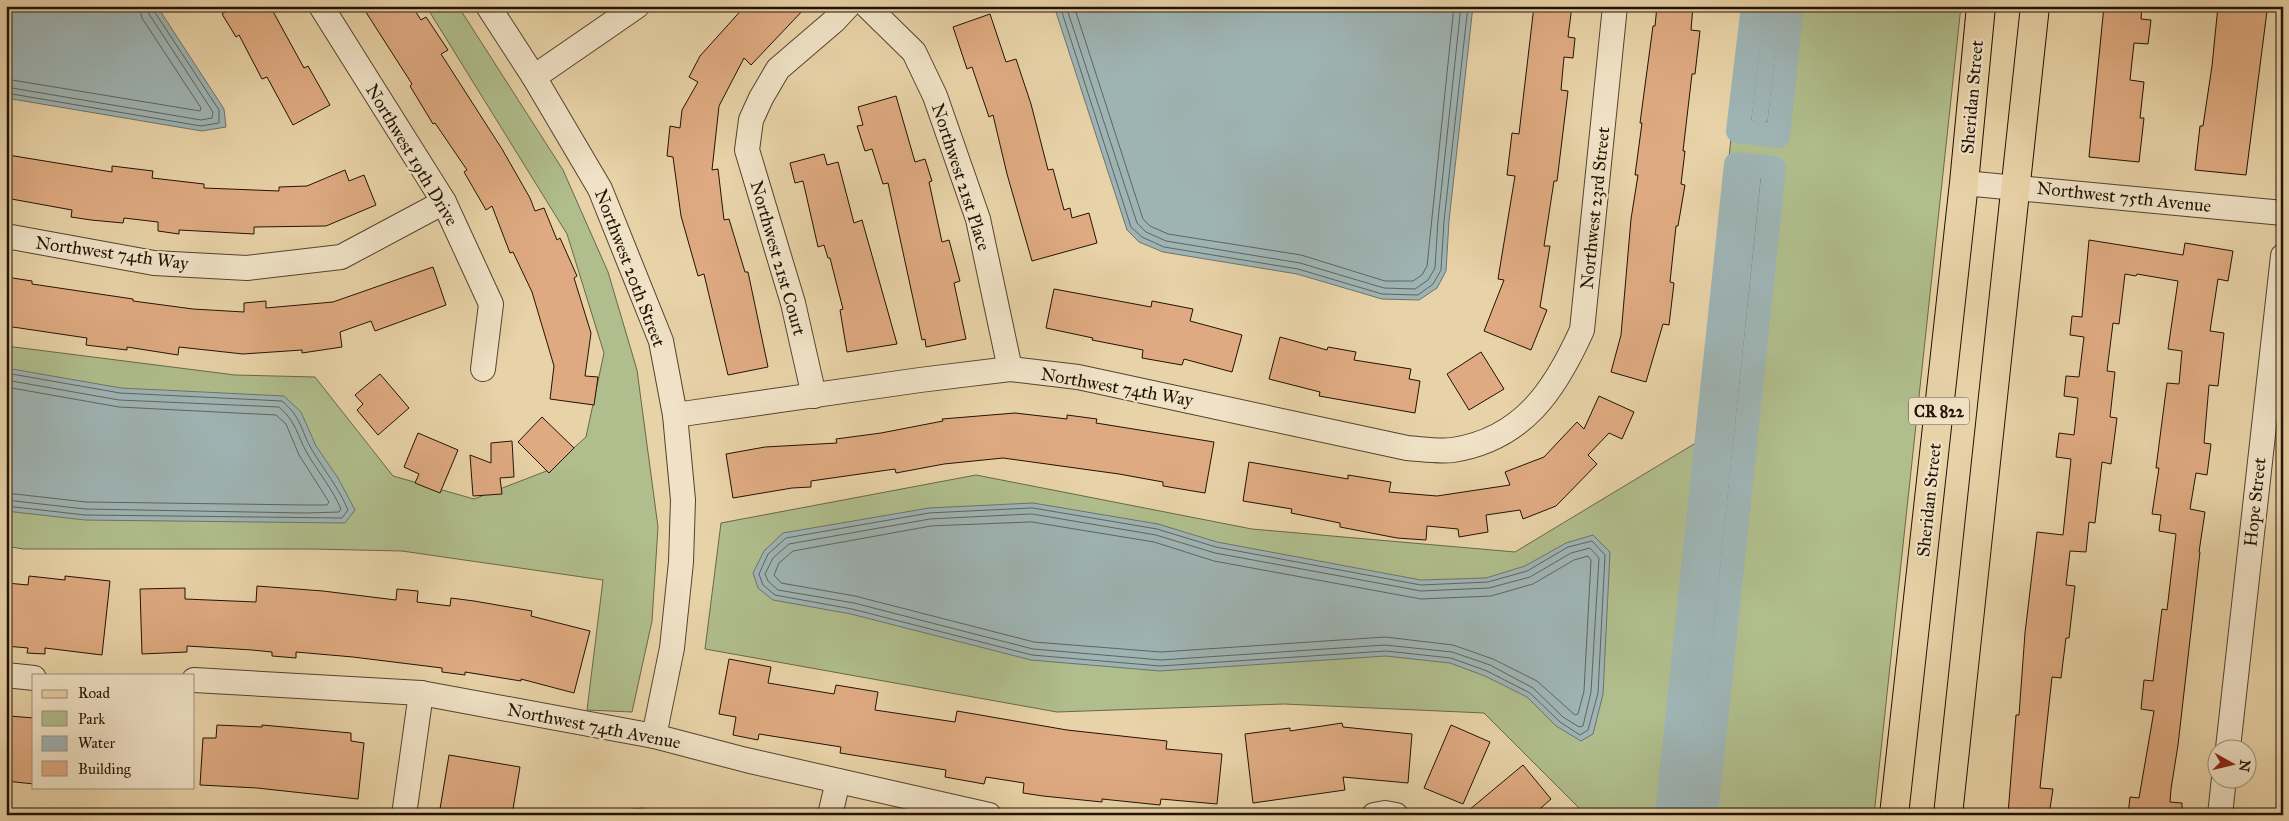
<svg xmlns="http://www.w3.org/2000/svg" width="2289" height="821" font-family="'IM FELL Great Primer',serif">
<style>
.green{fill:#b0bd8c;stroke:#686848}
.water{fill:#9eb4b4;stroke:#6c746e}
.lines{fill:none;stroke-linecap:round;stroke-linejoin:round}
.shore{stroke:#60645c;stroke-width:1}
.canal{stroke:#9eb4b4;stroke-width:24}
.building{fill:#dfaa81;stroke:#211304}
.minor-casing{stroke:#53432d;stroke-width:26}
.major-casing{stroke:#211304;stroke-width:30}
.minor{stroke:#f0e2c6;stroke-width:24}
.major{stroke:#e8d2a7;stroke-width:28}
.labels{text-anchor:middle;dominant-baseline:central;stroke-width:4.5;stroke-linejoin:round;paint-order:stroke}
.shield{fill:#f0e2c6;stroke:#5f513e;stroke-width:1}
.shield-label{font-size:16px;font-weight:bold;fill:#211304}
.street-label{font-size:18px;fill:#211304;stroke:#f0e2c6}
</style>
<rect width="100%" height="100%" fill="#e8d2a7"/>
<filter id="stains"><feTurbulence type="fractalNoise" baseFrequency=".004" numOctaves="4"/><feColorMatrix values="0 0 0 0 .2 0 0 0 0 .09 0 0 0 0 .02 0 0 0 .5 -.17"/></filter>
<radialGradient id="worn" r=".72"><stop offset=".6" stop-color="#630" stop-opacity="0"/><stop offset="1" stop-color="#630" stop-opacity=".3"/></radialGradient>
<g class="green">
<polygon points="426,6 458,6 563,170 608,272 637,370 658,527 652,621 632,712 587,710 603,580 402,551 313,549 23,549 6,546 6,346 235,375 315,377 393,476 474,499 549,470 586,437 604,353 567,234"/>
<polygon points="1745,6 1961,6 1874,815 1586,815 1484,713 1284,704 1057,712 705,649 721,523 976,475 1252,529 1515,552 1699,441"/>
</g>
<g class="water">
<polygon points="6,6 157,6 224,109 226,127 202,131 6,98"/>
<polygon points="1054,6 1473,6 1449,221 1446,271 1437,288 1419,300 1382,299 1297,274 1163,252 1139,242 1127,230"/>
<polygon points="1753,6 1792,6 1778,136 1738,131"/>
<polygon points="1736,164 1774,168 1706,815 1667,815"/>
<polygon points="6,368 121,388 284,396 301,412 316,446 338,478 355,510 345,523 85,520 6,511"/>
<polygon points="1033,503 1158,524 1217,542 1421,580 1486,578 1525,566 1566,543 1593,535 1610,552 1603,694 1593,734 1581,741 1556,726 1527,697 1485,676 1450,663 1386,656 1160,671 1031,660 851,614 773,600 758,588 753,573 764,551 783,533 929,508"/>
<polygon points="644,808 654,815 586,815 589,813"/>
</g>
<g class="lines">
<g class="shore">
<polyline points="1060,6 1131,227 1142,237 1164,247 1298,269 1382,294 1418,295 1433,284 1441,270 1444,221 1468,6"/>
<polyline points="1066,6 1137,223 1146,232 1166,241 1300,263 1384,288 1415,289 1428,280 1435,268 1438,220 1461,6"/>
<polyline points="1074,6 1143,219 1150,226 1168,234 1301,255 1385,281 1413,281 1422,275 1427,266 1454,6"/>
<polyline points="1757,6 1744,125 1746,127 1771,130 1773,128 1787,6"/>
<polyline points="1764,6 1751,119 1753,122 1765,123 1768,121 1781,6"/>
<polyline points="6,79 200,111 201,108 142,18 139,6"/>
<polyline points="6,87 201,120 212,118 213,112 149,14 147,6"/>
<polyline points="6,93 201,126 219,123 219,110 154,11 153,6"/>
<path d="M6 373 120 393 282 401C302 418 300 429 312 450 324 470 339 488 348 510L342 518 85 515 6 506"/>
<path d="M6 380 119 400 279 407C296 421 297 435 307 453 318 472 332 488 341 509L339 512 305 513 85 509 6 500"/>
<polyline points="6,387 119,407 276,415 286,424 299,455 329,502 327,505 305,505 86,502 6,493"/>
<polygon points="1033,508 1157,529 1216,547 1421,585 1488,582 1527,571 1568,547 1592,541 1605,555 1598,693 1588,730 1580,735 1560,722 1530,693 1487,671 1451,658 1386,651 1160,666 1032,655 852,609 775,595 763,585 759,574 768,554 786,538 929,513"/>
<polygon points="1032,514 1156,535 1215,553 1421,591 1489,588 1530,577 1571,553 1590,548 1599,558 1591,692 1583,726 1579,727 1563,717 1533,688 1490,665 1452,652 1385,645 1161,660 1033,649 854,603 778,590 768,581 765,574 773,558 789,544 930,519"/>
<polygon points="1032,522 1154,542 1214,561 1421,599 1491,596 1533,584 1574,560 1588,556 1591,560 1584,691 1578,714 1575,715 1537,681 1493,659 1453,645 1385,637 1161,652 1034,642 855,596 781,583 774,575 779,563 793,551 931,526"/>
<polyline points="1672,815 1740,172 1743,170 1766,172 1768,175 1701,815"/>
<polyline points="1678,815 1745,179 1748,176 1760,178 1761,180 1695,815"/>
</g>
<g class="canal">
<polyline points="1753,6 1738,131 1778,136 1792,6"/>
<polyline points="1667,815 1736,164 1774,168 1706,815"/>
</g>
</g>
<g class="building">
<polygon points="234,6 270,6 304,68 308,66 330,105 293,125 267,77 262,79 239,35 236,37 222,14"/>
<polygon points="362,6 412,6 421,20 426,17 448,50 441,54 502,149 530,198 535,211 544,208 557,240 560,238 577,276 574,278 591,333 585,376 598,377 594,405 550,399 554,366 532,292 513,252 510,253 492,206 486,210 464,172 467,170 435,123 433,124 410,86 412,84"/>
<polygon points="745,6 807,6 751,65 744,58 719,106 712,170 718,169 724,220 729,219 745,272 748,272 768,367 728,375 704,274 698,276 681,216 673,157 667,156 670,126 680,128 682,110 698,82 689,77 700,56"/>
<polygon points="1534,6 1572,6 1568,37 1575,38 1573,58 1564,57 1561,90 1568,91 1557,181 1554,181 1544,246 1550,246 1540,307 1547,310 1531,350 1484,331 1504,280 1498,279 1515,176 1507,175 1512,133 1519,134"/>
<polygon points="1657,6 1693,6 1691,30 1700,31 1695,74 1692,74 1683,151 1685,151 1681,184 1685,185 1678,226 1676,226 1670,282 1674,283 1669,325 1663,324 1646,382 1611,372 1621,335 1631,219 1638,175 1635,175 1642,123 1640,123 1653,26 1655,26"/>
<polygon points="2104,6 2142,6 2141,19 2151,20 2148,44 2134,43 2130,80 2144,82 2140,118 2144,118 2139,162 2089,157"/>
<polygon points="2218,6 2267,11 2246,175 2195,170 2200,126 2203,126 2212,66"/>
<polygon points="990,14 1006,62 1016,59 1031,104 1048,170 1053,169 1064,210 1070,208 1072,218 1089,213 1097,243 1032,261 1007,174 993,115 989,117 972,67 967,69 953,27"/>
<polygon points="896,96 915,162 925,159 932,181 929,182 942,242 949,240 960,281 954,283 966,339 926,347 925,339 922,340 888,183 883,184 872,149 865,151 857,126 863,125 858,107"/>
<polygon points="824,154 827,165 838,162 854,223 862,220 897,344 847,352 840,310 843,309 830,258 828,258 824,245 818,247 803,181 795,183 790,163"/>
<polygon points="8,155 112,172 112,166 153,171 152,178 204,184 204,188 279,191 279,187 307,186 345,170 349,181 364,175 376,205 326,226 254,227 254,234 179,230 179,234 158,231 158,222 124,218 123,223 91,220 71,217 72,210 6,198"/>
<polygon points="2089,240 2183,255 2185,243 2233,251 2228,281 2218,279 2210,331 2224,333 2218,386 2209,385 2204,443 2211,444 2207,475 2196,473 2190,509 2205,512 2199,552 2200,552 2178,745 2171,789 2170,802 2182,803 2182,815 2128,815 2130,797 2139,798 2154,711 2141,709 2144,680 2153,681 2162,609 2167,610 2176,534 2159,531 2161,515 2152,514 2159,468 2156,468 2167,383 2179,384 2182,351 2168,349 2178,281 2137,274 2136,276 2125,274 2119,324 2113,323 2107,371 2115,372 2110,417 2117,418 2111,464 2102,462 2095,523 2089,522 2086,552 2070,551 2066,585 2075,586 2069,638 2066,638 2061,678 2052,677 2040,788 2053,789 2049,815 2008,814 2016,715 2019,715 2025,633 2037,532 2063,535 2071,459 2056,457 2059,433 2074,435 2078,398 2064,396 2066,376 2079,377 2084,337 2070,335 2072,316 2082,317"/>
<polygon points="433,267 446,305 375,331 371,321 340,332 342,347 302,353 302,350 243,354 179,347 178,355 127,347 127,350 86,345 87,338 6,326 6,277 32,281 32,284 133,299 133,301 193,309 244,312 244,303 266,301 266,308 333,302"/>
<polygon points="1054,289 1151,307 1152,301 1193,309 1190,321 1242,335 1232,372 1184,359 1182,365 1142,358 1143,350 1092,340 1093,338 1046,328"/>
<polygon points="1280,337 1327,350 1328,347 1356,352 1354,360 1411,369 1409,379 1420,381 1415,413 1319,396 1320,392 1269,379"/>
<polygon points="1481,352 1504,389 1469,410 1447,374"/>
<polygon points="380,374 409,408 378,435 357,410 363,404 355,395"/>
<polygon points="1599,396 1634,412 1622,439 1609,433 1588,455 1597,464 1556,506 1523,519 1520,510 1486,515 1488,532 1459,537 1458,529 1427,526 1426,540 1397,538 1340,527 1340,523 1291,513 1292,509 1243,501 1249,462 1348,479 1348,475 1391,482 1389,492 1437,496 1510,485 1505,472 1544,457 1577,422 1584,429"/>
<polygon points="1015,413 1067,419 1067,415 1097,419 1096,423 1214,442 1205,493 1163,486 1163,482 1119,474 1003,458 944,464 896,473 895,469 811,481 811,487 792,488 733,498 726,454 765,447 837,443 836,439 881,433 943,421 942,419"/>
<polygon points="542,417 574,448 549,473 518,442"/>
<polygon points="418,433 458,450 440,493 415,483 419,474 404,467"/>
<polygon points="512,441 514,477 500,478 502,494 473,496 470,455 491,463 491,443"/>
<polygon points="29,576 65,580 65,576 110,581 102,655 45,648 45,654 27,653 28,648 6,646 7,583 28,585"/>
<polygon points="257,586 323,591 396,600 397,589 418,591 417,602 450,606 451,598 474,601 532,611 531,616 590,631 574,693 521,679 521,681 465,672 465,675 442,672 442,668 353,657 296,652 296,658 272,656 272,652 252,650 187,646 187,652 142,654 140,589 185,588 185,599 256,602"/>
<polygon points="729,659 771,667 768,683 834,694 836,685 878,692 875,710 955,722 957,711 1067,730 1167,741 1166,749 1222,754 1217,804 1161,799 1160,805 1102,799 1102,802 1043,796 1023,793 1024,783 986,777 984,784 945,777 946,770 840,753 841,747 759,734 758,740 733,735 736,717 719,714"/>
<polygon points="9,716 34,718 34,784 6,781 6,732"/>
<polygon points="1342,723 1343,727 1412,734 1408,783 1343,777 1345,790 1253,803 1245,734 1290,728 1290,731"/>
<polygon points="217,725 262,727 262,725 351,733 351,741 364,743 358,799 257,788 200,785 203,738 216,738"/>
<polygon points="1451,725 1490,742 1463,804 1424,788"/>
<polygon points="449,755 520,767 512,815 439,815"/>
<polygon points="1523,765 1551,799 1533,815 1463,815"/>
</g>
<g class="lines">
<defs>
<g id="minor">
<polyline points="321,6 444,202 491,304 483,369"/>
<polyline points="488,6 534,77 600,189 661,341 675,415 683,500 681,562 672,648 654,736"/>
<polyline points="867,6 914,52 935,96 978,219 1010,369"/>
<polyline points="534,77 637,6"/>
<polyline points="1964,183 2283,213"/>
<polyline points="6,236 154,263 247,268 341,257 444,202"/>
<polyline points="814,396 793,303 747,150 751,120 761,98 778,69 834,21 848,6"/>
<path d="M675 415 920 380 1010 369 1078 377 1407 448C1422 449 1439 452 1453 450 1523 439 1555 390 1582 330L1615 6"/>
<polyline points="6,675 34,678"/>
<polyline points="194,680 421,693 654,736 746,760 989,815"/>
<polyline points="2228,748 2283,256"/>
<polyline points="404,815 421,693"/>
<polyline points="830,815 838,781"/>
<polyline points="1374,815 1385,813 1396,815"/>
<polyline points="2220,815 2224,778"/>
</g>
<g id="major">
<polyline points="1894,815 1964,183 1981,6"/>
<polyline points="1948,815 2035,6"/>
</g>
</defs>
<use href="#minor" class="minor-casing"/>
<use href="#major" class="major-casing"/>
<use href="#minor" class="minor"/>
<use href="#major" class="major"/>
</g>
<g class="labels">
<rect class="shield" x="1909" y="397.5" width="60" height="27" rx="4"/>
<g class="shield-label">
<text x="1939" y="411">CR 822</text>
</g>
<g class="street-label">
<text transform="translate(1972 97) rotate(-85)">Sheridan Street</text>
<text transform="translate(412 155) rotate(59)">Northwest 19th Drive</text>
<text transform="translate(961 177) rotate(72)">Northwest 21st Place</text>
<text transform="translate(2124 197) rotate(6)">Northwest 75th Avenue</text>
<text transform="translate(1595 208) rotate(-84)">Northwest 23rd Street</text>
<text transform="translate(112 253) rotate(8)">Northwest 74th Way</text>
<text transform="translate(778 258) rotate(74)">Northwest 21st Court</text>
<text transform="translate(630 268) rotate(69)">Northwest 20th Street</text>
<text transform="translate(1117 387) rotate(10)">Northwest 74th Way</text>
<text transform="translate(1929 500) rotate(-84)">Sheridan Street</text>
<text transform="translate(2255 502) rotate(-84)">Hope Street</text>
<text transform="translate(594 726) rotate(11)">Northwest 74th Avenue</text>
</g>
</g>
<rect width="2289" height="821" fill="none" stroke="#e8d2a7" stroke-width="25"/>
<rect x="8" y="8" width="2274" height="806" fill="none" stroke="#211304" stroke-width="2.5"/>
<rect x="12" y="12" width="2264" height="796" fill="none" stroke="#211304"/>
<rect x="32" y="674" width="162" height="115" fill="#f0e2c6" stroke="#9d8f78"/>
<rect x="42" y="690" width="25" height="8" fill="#e8d2a7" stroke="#9d8f78"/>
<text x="78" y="698" font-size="15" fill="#211304">Road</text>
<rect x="42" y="711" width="25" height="15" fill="#b0bd8c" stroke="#9d8f78"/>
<text x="78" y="724" font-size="15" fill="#211304">Park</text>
<rect x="42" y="736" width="25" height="15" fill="#9eb4b4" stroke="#9d8f78"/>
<text x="78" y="748" font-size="15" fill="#211304">Water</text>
<rect x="42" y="761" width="25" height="15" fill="#dfaa81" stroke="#9d8f78"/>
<text x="78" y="774" font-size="15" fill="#211304">Building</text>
<g transform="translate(2232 764) rotate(98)"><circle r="24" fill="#f0e2c6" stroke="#9d8f78"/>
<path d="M0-4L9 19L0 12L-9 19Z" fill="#8f2418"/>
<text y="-8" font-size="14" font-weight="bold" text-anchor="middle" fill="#211304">N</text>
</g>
<rect width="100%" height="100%" filter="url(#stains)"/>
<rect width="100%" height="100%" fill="url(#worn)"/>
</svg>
